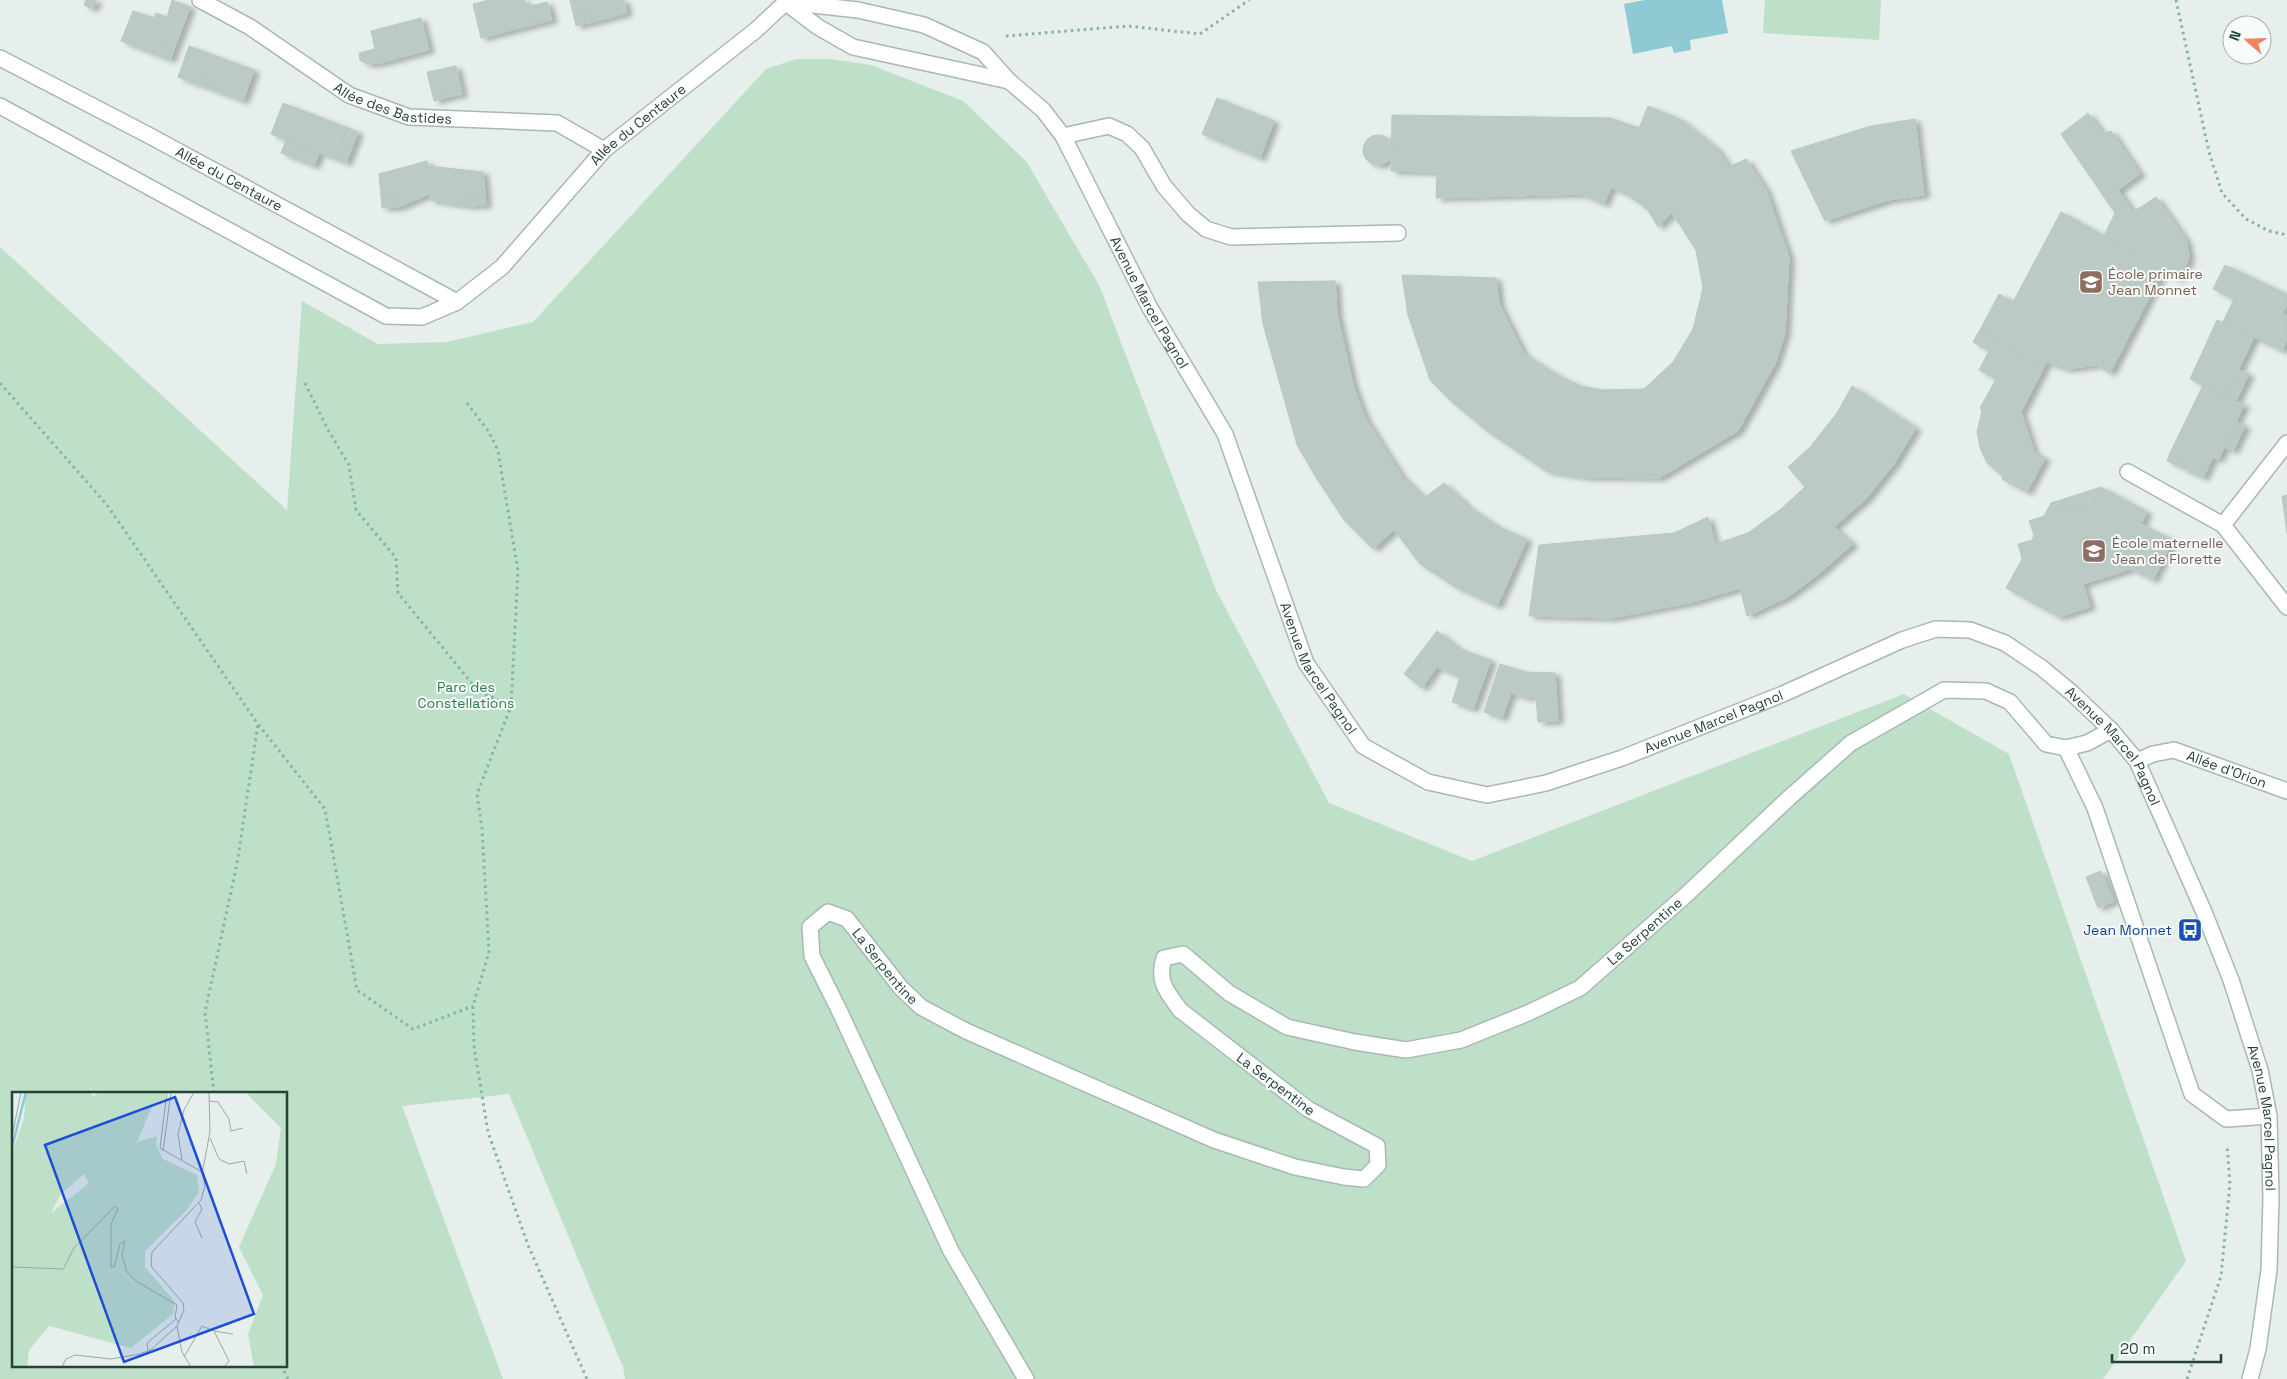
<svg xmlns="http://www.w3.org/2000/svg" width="2287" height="1379" font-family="'Space Grotesk',sans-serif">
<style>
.green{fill:#bfe0c8;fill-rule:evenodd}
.water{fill:#8ec9d4}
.building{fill:#bbcac4;stroke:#b8c9c2;filter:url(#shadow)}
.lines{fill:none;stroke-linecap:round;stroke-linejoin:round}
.service-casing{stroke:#a8b8b2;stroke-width:18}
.minor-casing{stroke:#a8b8b2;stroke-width:18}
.path{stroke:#86b3a5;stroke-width:3;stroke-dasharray:2.5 4;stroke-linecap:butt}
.service{stroke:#fff;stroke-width:15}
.minor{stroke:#fff;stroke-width:15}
.labels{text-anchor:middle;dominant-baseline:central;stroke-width:4;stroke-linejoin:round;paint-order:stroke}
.street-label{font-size:14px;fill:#24423a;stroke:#f7fbf9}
.education-label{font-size:14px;fill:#785e54;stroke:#f7fbf9;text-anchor:start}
.park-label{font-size:14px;fill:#2d7a4b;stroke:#f7fbf9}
.transit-label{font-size:14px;fill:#164399;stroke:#f7fbf9;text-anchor:end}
.inset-river{fill:none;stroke:#8ec9d4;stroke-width:2.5}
.inset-road{fill:none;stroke:#98aaa4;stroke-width:1}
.view{fill:#1d4ed8;fill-opacity:0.15;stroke:#1d4ed8;stroke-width:2.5}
.inset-edge{fill:none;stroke:#24423a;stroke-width:2.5}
</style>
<defs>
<filter id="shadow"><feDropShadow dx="5.5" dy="3" stdDeviation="2.5" flood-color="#0004"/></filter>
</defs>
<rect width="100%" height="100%" fill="#e6efeb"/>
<g class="green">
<polygon points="1765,0 1881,0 1879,40 1763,33"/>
<path d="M796 59H831L871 65 963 101 1026 161 1099 285 1216 590 1329 803 1472 861 1904 694 2009 754 2186 1261 2103 1379H625L623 1367 509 1094 402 1106 503 1379H0V247L287 510 302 301 378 344 447 342 533 322 766 69ZM14 1093H286V1365H14Z"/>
</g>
<polygon class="water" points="1645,0 1722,0 1728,33 1690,40 1691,50 1674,53 1672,46 1633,54 1624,4"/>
<g class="building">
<polygon points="86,0 97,0 92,9 84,5"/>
<polygon points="172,0 190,7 170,60 168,59 172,50 158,44 154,54 121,41 133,11 154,18 156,13 167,17"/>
<polygon points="490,0 525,0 532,25 481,38 473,4"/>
<polygon points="570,0 624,0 627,13 593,22 590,12 575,16 578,25 576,26"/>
<polygon points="547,2 552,20 532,25 527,7"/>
<polygon points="590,12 593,22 578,25 575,16"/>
<polygon points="421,18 429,50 380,63 367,64 360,60 359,53 375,49 371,31"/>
<polygon points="158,44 172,50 168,59 154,54"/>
<polygon points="189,46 254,70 243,101 208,88 212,79 197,74 194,83 178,77"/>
<polygon points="456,66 462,94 448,97 442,69"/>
<polygon points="442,69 448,97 434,101 427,72"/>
<polygon points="197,74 212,79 208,88 194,83"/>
<polygon points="1217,98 1274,121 1260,158 1202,134"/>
<polygon points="283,103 348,128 336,159 271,134"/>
<polygon points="1648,106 1680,119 1716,148 1729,167 1746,159 1766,190 1789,257 1785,333 1775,364 1738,431 1659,478 1584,477 1546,471 1487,431 1453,403 1430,380 1408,315 1402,275 1496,278 1499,304 1524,354 1561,377 1581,386 1602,390 1644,389 1673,362 1693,329 1703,288 1696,250 1672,213 1658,227 1648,210 1631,197 1611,187 1604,204 1581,194 1436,198 1437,172 1391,171 1392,115 1610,118 1639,128"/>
<polygon points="2088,113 2103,134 2111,131 2140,174 2118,190 2133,212 2156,197 2186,240 2189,256 2187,263 2178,279 2104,236 2115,213 2061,134"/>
<polygon points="1915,119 1924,195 1889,200 1825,221 1791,151 1871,126"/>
<polygon points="348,128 358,132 346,163 336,159"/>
<circle cx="1378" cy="150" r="15"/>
<polygon points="286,140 319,153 314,166 281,153"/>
<polygon points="427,161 429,194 399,207 398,197 383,198 384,208 382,208 379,174"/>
<polygon points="427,166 483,172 486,205 484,195 468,196 469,206 430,200"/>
<polygon points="484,195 485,205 469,206 468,196"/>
<polygon points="398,197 399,207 384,208 383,198"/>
<polygon points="2061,212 2164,269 2110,373 2097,365 2066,369 2046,362 2042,371 1981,328 1999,294 2013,302"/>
<polygon points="2225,265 2287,294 2287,304 2282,314 2287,316 2287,339 2282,351 2223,322 2234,299 2213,289"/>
<polygon points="1335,281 1337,314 1353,385 1365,418 1401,475 1424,498 1444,483 1469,507 1497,526 1527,539 1497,606 1457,588 1420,564 1394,530 1373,549 1344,520 1317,479 1297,445 1263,324 1258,282"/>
<polygon points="2217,320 2254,337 2226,396 2190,379"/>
<polygon points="1981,328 2042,371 2021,412 2034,452 2045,458 2027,492 2002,479 2003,477 1987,463 1980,448 1977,432 1982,410 1980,408 1996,379 1979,370 1989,351 1973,342"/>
<polygon points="2239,370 2249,374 2236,401 2226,396"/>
<polygon points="2203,385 2244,405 2218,460 2213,457 2203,478 2176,465 2179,458 2170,453"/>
<polygon points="1852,386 1916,428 1894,464 1866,499 1834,527 1853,544 1820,573 1788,597 1747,616 1740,588 1693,602 1612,618 1529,616 1539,545 1674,533 1708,517 1715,544 1748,533 1781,509 1805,487 1788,467 1810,447 1837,413"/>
<polygon points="2236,422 2245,426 2233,451 2224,447"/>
<polygon points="2170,453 2179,458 2176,465 2167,461"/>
<polygon points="2101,487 2147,512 2141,524 2173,540 2153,580 2131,569 2083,584 2090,607 2059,617 2006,588 2022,559 2018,544 2032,540 2034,535 2029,521 2044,516 2051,503 2068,512 2094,504"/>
<polygon points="2101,487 2094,504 2068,512 2051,503"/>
<polygon points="2287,495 2287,533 2282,496"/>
<polygon points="1437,631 1460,649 1491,660 1473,709 1452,702 1460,677 1437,667 1422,688 1404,674"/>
<polygon points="1500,664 1526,672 1555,673 1558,721 1538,722 1536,697 1524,697 1511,693 1502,718 1484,712"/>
<polygon points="2101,871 2114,901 2098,908 2086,877"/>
</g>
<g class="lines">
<defs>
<polyline id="service" points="2066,748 2095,808 2192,1094 2226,1119 2269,1116"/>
<g id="minor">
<path id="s1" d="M200 0 250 27 349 95 409 117 557 123 604 150"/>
<polyline points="785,2 818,27 853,47 1009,81"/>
<path id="s2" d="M786 2 858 10 924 25 983 52 1009 81 1043 110 1063 136 1150 308 1225 434 1306 663 1363 746 1428 782 1487 795 1546 783 1622 758 1783 694 1902 640 1936 629 1970 630 2005 643 2042 668 2072 693 2111 730 2137 761 2204 912 2231 980 2260 1070 2269 1116 2271 1198 2269 1270 2258 1349 2250 1379"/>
<path id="s3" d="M0 58 150 136 457 302"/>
<path id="s4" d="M0 106 386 316 422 317 457 302 502 267 604 150 756 30 786 2"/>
<polyline points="1063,136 1109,126 1127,134 1142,148 1164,186 1188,214 1206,229 1231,237 1398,233"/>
<polyline points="2287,443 2223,525 2287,607"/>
<polyline points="2128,472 2223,525"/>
<path id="s5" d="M2137 761 2153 754 2174 750 2287 791"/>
<path id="s6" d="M1026 1379 951 1251 839 1010 812 956 810 927 828 912 847 919 901 988 921 1007 966 1031 1214 1140 1295 1167 1344 1177 1364 1179 1378 1165 1377 1146 1308 1109 1180 1010C1166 991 1157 981 1164 958L1183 954 1229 993 1287 1027 1355 1042 1406 1050 1461 1040 1528 1013 1580 988 1686 895 1790 797 1851 743 1944 690 1986 691 2010 702 2046 744 2066 748 2087 743 2111 730"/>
</g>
</defs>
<use href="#service" class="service-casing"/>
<use href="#minor" class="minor-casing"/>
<g class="path">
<polyline points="2176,0 2209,152 2222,193 2246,219 2269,231 2287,235"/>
<polyline points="1006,36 1128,26 1200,34 1249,0"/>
<polyline points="0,383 107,505 258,724 325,809 357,990 413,1029 473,1006"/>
<polyline points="305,383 327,428 349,465 356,510 396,558 398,593 478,691 511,706"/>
<polyline points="467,403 489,432 498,451 518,571 511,706 477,794 482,828 489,952 473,1006 474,1046 488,1132 528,1245 587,1379"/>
<polyline points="214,1093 205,1012 237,864 258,724"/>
<polyline points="281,1365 288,1379"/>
<polyline points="2187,1379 2221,1276 2230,1184 2227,1145"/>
</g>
<use href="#service" class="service"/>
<use href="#minor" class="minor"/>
</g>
<defs>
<symbol id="school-square" viewBox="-11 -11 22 22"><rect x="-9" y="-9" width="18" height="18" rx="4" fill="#8d6e63" stroke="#f7fbf9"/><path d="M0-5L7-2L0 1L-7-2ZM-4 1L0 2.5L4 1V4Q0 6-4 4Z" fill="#fff"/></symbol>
<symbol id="bus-square" viewBox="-11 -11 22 22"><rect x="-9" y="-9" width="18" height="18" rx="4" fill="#1a4fb4" stroke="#f7fbf9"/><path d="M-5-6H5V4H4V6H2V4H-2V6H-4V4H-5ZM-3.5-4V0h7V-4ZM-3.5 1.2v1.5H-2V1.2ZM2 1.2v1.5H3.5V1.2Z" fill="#fff"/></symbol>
</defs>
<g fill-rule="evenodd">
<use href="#school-square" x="2077" y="268" width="28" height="28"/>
<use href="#school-square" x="2080" y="537" width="28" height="28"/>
<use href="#bus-square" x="2176" y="916" width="28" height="28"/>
</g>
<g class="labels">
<g class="street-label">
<text stroke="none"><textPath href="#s1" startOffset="222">Allée des Bastides</textPath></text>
<text stroke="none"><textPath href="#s4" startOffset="768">Allée du Centaure</textPath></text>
<text stroke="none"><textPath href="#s3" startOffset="259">Allée du Centaure</textPath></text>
<text stroke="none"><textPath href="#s2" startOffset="509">Avenue Marcel Pagnol</textPath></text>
<text stroke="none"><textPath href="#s2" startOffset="914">Avenue Marcel Pagnol</textPath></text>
<text stroke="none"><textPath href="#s2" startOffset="1378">Avenue Marcel Pagnol</textPath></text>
<text stroke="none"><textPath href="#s2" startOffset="1842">Avenue Marcel Pagnol</textPath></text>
<text stroke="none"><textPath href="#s5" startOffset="95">Allée d'Orion</textPath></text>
<text stroke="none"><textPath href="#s6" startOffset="2016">La Serpentine</textPath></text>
<text stroke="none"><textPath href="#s6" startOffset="608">La Serpentine</textPath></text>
<text transform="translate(1276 1084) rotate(37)">La Serpentine</text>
<text stroke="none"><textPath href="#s2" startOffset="2249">Avenue Marcel Pagnol</textPath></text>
</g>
<g class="education-label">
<text x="2108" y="274">École primaire<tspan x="2108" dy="16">Jean Monnet</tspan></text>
<text x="2112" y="543">École maternelle<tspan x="2112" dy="16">Jean de Florette</tspan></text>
</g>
<g class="park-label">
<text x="466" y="687">Parc des<tspan x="466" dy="16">Constellations</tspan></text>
</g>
<g class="transit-label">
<text x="2172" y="930">Jean Monnet</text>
</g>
</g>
<g transform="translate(12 1092)">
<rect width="275" height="275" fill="#e6efeb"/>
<path d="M14 0H78L81 4 89 0H154L153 7 141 12 125 50 145 44 144 53 151 67 185 83 187 100 174 119 133 159V175L163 210 161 222 119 256 37 234 17 258 15 275H0V61L12 26ZM72 82 77 91 39 121 49 102ZM233 0H275V275H242L236 242 251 203 227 155 264 72 269 36Z" fill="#bfe0c8" fill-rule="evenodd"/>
<path class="inset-river" d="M0 55 14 0"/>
<path class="inset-road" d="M155 0 148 56 190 80M197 9 206 10 217 27 219 39 231 36M0 45 9 0M198 46 207 67 217 72 232 69 235 82M151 59 159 0M170 68 166 42 172 18 182 0M190 82 198 40 197 0M187 111 190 117 183 130 190 146M0 175 51 177 62 156 103 114 106 117 99 132V175H102L108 152 113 149 110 163 115 180 124 189 165 213 163 225 167 231M165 234 170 260 179 275M202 239 221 242M136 259 135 251 164 227M172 265 190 234 202 239 217 269 212 275M50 275 54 267 63 263 99 267 128 262 140 257 165 234 172 218 171 211 139 174 140 160 189 108 193 94 190 80"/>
<path class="view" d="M163 5 242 222 112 270 33 53Z"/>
<rect width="275" height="275" class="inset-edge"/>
</g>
<g transform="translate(2247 40) rotate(290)"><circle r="24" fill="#f7fbf9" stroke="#a3b1ad"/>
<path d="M0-4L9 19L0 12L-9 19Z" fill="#f4845f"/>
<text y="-8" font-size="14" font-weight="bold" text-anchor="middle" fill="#24423a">N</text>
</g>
<path d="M2112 1354v8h109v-8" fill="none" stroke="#24423a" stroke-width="2.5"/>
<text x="2120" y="1354" font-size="15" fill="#24423a" stroke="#f7fbf9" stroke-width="4" paint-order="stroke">20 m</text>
</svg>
